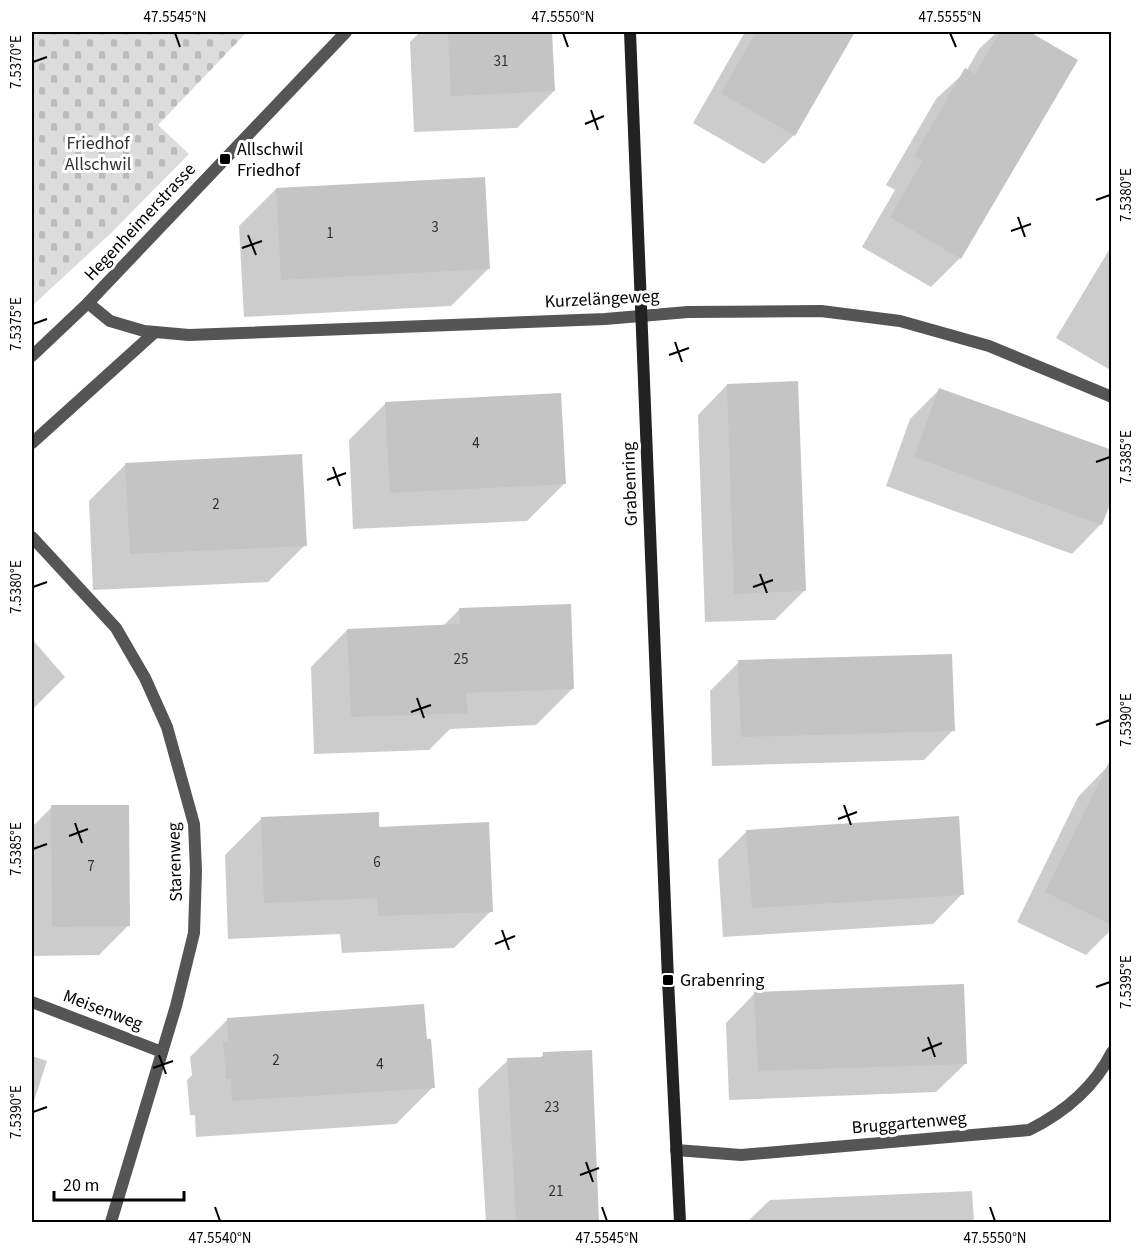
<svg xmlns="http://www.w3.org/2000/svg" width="1143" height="1254" font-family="'Source Sans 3',sans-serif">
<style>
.cemetery{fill:url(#cemetery-stones)}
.shadow{fill:#0003}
.building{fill:#c4c4c4}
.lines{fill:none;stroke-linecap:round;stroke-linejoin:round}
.service{stroke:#555;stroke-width:12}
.minor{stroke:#555;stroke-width:12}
.secondary{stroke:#222;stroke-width:12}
.ticks{fill:none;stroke:#000;stroke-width:2}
.poi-dot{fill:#000;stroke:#fff;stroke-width:2}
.labels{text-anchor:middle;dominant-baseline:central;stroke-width:6;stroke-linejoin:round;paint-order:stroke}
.number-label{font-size:15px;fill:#313131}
.park-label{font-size:18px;fill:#333;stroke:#fff}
.poi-label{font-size:18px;fill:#000;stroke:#fff;text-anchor:start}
.street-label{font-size:18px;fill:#000;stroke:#fff}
.neatline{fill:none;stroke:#000;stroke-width:2}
.ticks-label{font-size:15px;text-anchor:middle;fill:#000}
</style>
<defs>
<pattern id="cemetery-stones" width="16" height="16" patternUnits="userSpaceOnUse" patternTransform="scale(1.5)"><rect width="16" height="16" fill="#dcdcdc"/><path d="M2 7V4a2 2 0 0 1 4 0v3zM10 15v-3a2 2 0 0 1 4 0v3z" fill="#bbb"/></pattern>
</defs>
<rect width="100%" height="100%" fill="#fff"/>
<polygon class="cemetery" points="32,32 247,32 158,125 189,154 110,234 32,306"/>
<g class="shadow">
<polygon points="420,32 550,32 554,91 517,128 414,132 410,42"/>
<polygon points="745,32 853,32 794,135 764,164 693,123"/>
<polygon points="997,32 1027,32 1076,61 960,258 931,287 862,247 895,190 886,185 936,99 967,70 979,49"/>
<polygon points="276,189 488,269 451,306 244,317 239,226"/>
<polygon points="1112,245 1112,371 1056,338"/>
<polygon points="727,385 805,590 775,620 705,622 698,415"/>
<polygon points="939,390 1101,524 1072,554 886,486 910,419"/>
<polygon points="386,403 564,484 527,521 353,529 349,440"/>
<polygon points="126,464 305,545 268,582 93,590 89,501"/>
<polygon points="459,610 573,688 536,725 450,729 429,750 314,754 311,667 347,630 443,626"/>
<polygon points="32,639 65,677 32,710"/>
<polygon points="739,662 953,730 924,760 712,766 710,691"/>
<polygon points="1107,767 1112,769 1112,929 1086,955 1017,922 1078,797"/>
<polygon points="52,807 128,926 99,955 32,956 32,827"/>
<polygon points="262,818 377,828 491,911 454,948 342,953 340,934 228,939 225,855"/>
<polygon points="747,831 962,894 933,924 723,937 718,860"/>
<polygon points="755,993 966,1063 936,1092 729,1100 726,1023"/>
<polygon points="227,1020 433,1087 396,1124 196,1137 195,1115 190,1115 187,1080 192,1075 190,1057"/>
<polygon points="590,1051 598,1222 486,1222 478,1089 508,1060 539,1059 544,1054"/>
<polygon points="32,1056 47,1061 32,1107"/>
<polygon points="972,1191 974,1222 747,1222 770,1200"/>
</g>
<g class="building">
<polygon points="448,32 552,32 555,91 451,96"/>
<polygon points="756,32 855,32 795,136 721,93"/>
<polygon points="1000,32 1030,32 1078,60 961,259 890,217 923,160 914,156 965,68 975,74"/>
<polygon points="485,177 490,269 281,280 276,188"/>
<polygon points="798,381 806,591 734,594 727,384"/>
<polygon points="939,388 1112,450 1112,499 1102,525 914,457"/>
<polygon points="561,393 566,484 390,493 385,402"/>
<polygon points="302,454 307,546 130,554 125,463"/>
<polygon points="571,604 574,689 466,693 468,713 351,717 347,629 460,624 459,608"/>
<polygon points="952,654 955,731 741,737 738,660"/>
<polygon points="1112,756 1112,925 1045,892"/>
<polygon points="51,805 129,805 130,926 52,927"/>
<polygon points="379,812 379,827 489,822 493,912 378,916 377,898 264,903 261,817"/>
<polygon points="959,816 964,895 752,908 746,830"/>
<polygon points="964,984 967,1064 758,1071 754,992"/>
<polygon points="424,1004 427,1039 431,1039 435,1088 232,1101 231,1079 226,1079 223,1041 228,1041 227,1018"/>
<polygon points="592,1050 599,1222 516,1222 507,1058 543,1057 543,1052"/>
</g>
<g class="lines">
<polyline class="service" points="32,443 155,332"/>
<g class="minor">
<polyline points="88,303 110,321 144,331 189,335 605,319 688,312 821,311 900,321 989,346 1112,397"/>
<polyline points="32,356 88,303 346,32"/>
<polyline points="32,537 116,628 145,678 167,727 194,824 196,871 194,933 176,1006 111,1222"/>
<polyline points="32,1002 162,1052"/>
<path d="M676 1150 741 1155 1029 1130C1063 1113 1094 1088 1112 1052"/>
</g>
<polyline class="secondary" points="630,32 668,980 680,1222"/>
</g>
<path class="ticks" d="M175 33 180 47M563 33 568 47M950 33 956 47M33 62 47 57M591 110 598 130M585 124 604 116M1096 200 1110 195M1018 217 1025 237M1011 231 1031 224M248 235 256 255M242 248 262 241M33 324 47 319M675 342 682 362M669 355 689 348M1096 462 1110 457M333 467 340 486M327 480 346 473M760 574 767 593M33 587 47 582M753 587 773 580M417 698 424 718M411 712 431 705M1096 725 1110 720M844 805 851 825M838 819 857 812M75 823 82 843M69 836 88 829M33 849 47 844M502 930 509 950M495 944 515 936M1096 987 1110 982M928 1037 935 1057M922 1051 942 1043M159 1055 166 1074M153 1068 173 1061M33 1112 47 1107M586 1162 593 1182M580 1175 599 1168M215 1207 220 1221M602 1207 607 1221M990 1207 995 1221"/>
<g class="poi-dot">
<rect x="219" y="153" width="12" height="12" rx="3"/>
<rect x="662" y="974" width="12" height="12" rx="3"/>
</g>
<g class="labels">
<g class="number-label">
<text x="501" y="61">31</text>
<text x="435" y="227">3</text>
<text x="330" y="233">1</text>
<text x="476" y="443">4</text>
<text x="216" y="504">2</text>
<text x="461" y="659">25</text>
<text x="377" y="862">6</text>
<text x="91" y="866">7</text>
<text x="276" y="1060">2</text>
<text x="380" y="1064">4</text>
<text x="552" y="1107">23</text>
<text x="556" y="1191">21</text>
</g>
<g class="park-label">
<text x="98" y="143">Friedhof<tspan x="98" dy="21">Allschwil</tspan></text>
</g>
<g class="poi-label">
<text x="237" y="149">Allschwil<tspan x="237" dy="21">Friedhof</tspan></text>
<text x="680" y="980">Grabenring</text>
</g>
<g class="street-label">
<text transform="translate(140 222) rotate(-47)">Hegenheimerstrasse</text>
<text transform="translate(602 299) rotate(-3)">Kurzelängeweg</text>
<text transform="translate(630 484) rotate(-92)">Grabenring</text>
<text transform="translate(175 862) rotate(-92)">Starenweg</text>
<text transform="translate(103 1010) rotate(21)">Meisenweg</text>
<text transform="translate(909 1123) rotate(-5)">Bruggartenweg</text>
</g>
</g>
<rect width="1143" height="1254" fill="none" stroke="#ffffff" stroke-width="66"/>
<path d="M54 1191v9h130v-9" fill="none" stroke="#000000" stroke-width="3"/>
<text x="63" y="1191" font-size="18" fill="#000000" stroke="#ffffff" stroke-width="4.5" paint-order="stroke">20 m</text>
<rect x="33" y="33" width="1077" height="1188" class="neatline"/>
<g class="ticks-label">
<text x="175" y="22">47.5545°N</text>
<text x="563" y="22">47.5550°N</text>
<text x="950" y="22">47.5555°N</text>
<text transform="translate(16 62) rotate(-90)" y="5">7.5370°E</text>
<text transform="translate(1126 195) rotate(-90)" y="5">7.5380°E</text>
<text transform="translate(16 324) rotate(-90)" y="5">7.5375°E</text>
<text transform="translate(1126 457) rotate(-90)" y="5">7.5385°E</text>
<text transform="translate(16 587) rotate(-90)" y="5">7.5380°E</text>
<text transform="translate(1126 720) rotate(-90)" y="5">7.5390°E</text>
<text transform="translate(16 849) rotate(-90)" y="5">7.5385°E</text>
<text transform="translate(1126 982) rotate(-90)" y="5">7.5395°E</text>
<text transform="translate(16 1112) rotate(-90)" y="5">7.5390°E</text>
<text x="220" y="1243">47.5540°N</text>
<text x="607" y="1243">47.5545°N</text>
<text x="995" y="1243">47.5550°N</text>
</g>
</svg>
